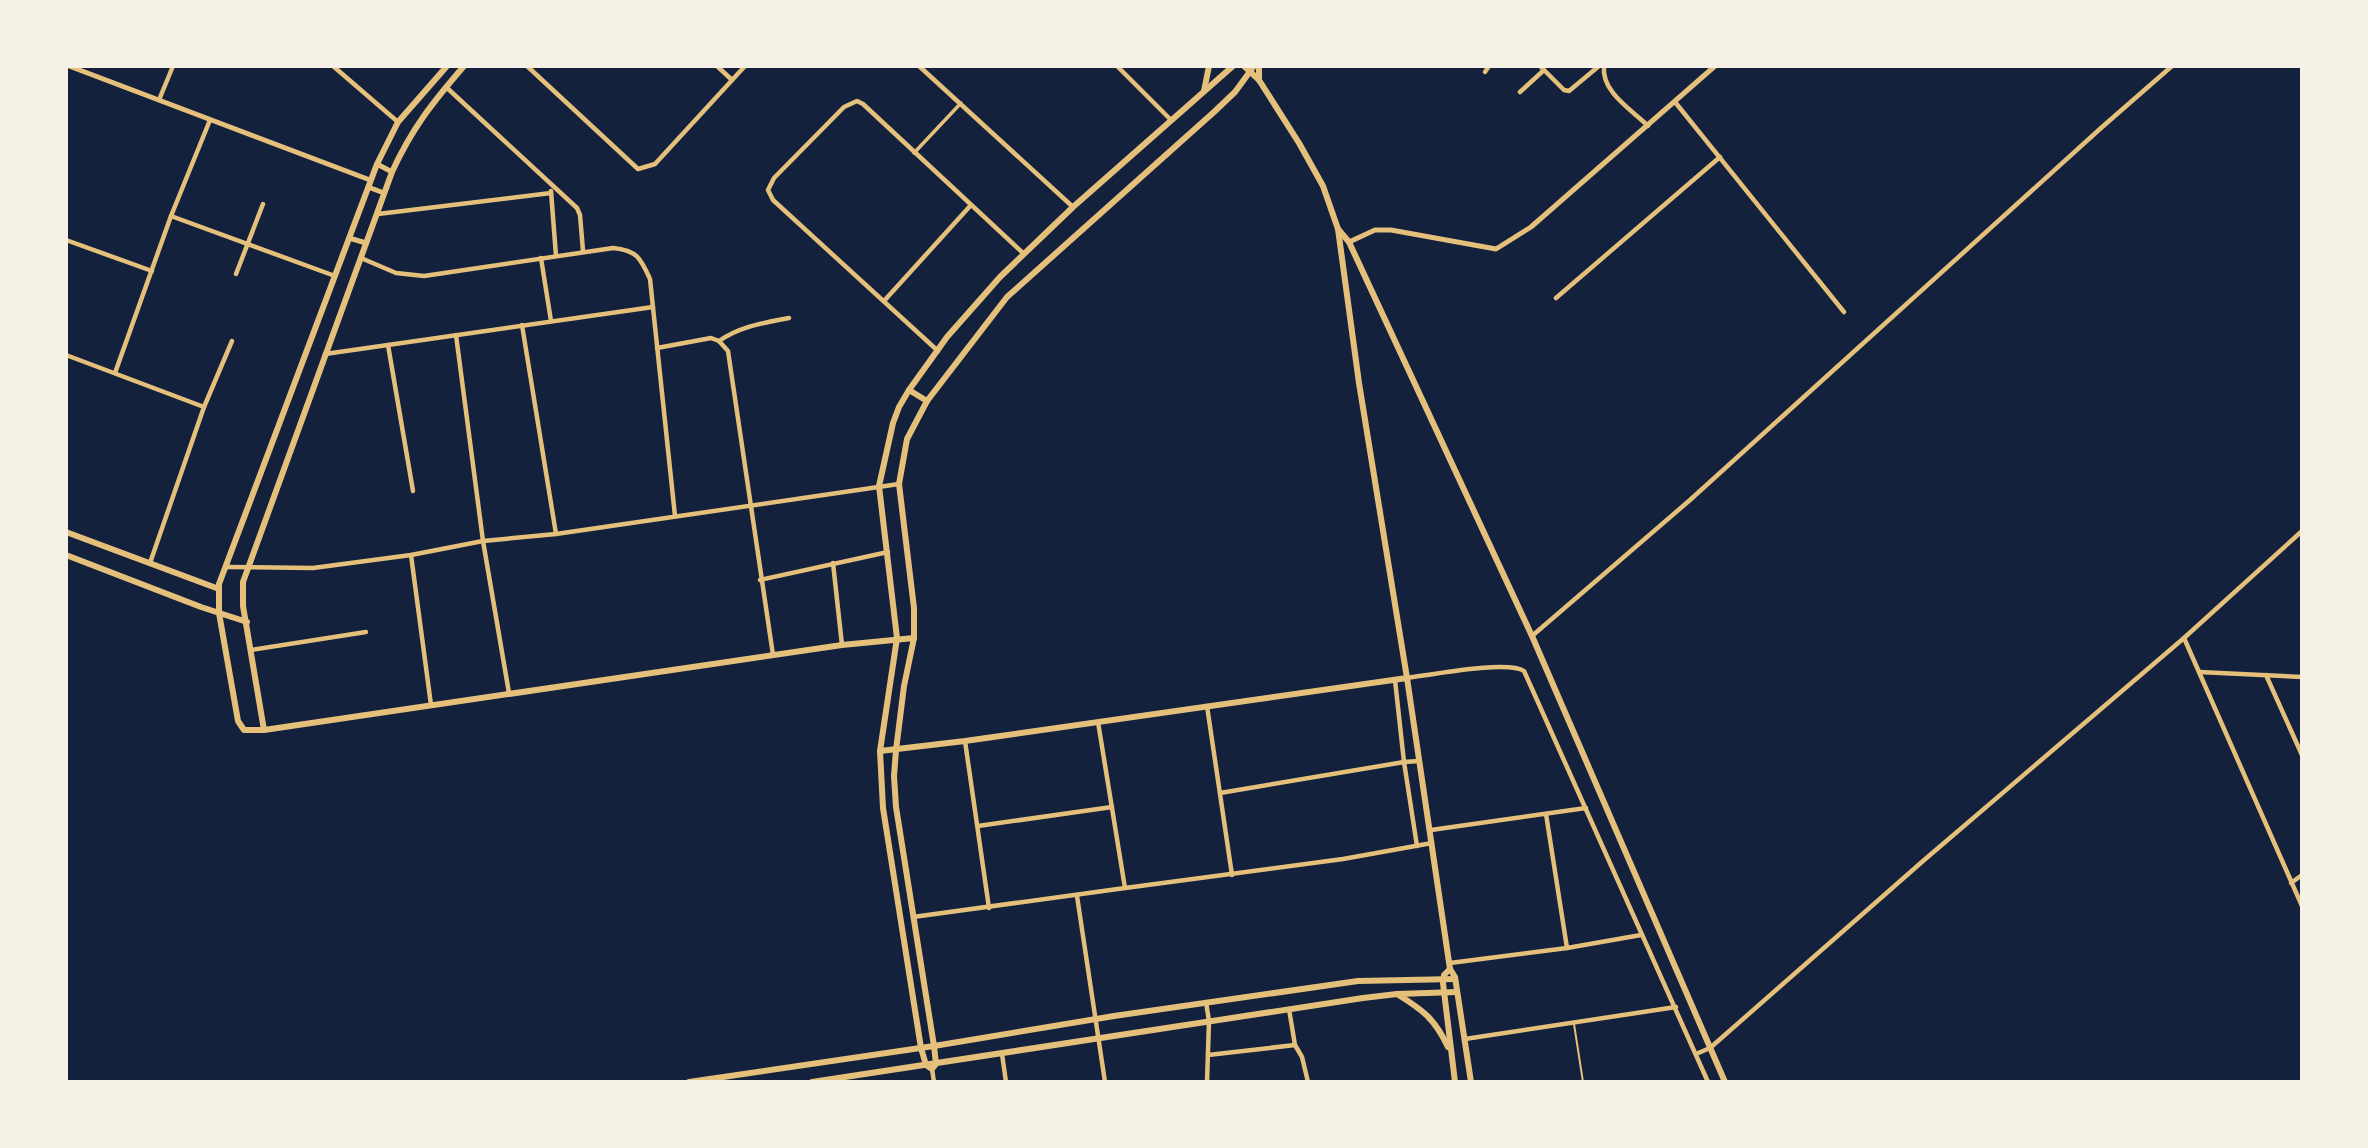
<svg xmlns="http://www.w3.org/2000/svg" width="2368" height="1148" font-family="'Archivo Narrow',sans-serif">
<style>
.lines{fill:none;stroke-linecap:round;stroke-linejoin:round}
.service{stroke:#e5c07b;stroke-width:2}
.pedestrian{stroke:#e5c07b;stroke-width:3.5}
.minor{stroke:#e5c07b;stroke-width:4.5}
.tertiary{stroke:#e5c07b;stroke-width:5}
.secondary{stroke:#e5c07b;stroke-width:6}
.primary{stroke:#e5c07b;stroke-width:6}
</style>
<rect width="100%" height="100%" fill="#14213d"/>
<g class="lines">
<polyline class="service" points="1574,1024 1583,1082"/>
<polyline class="pedestrian" points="914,153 961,103"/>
<g class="minor">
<polyline points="333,66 398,122"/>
<polyline points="527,66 638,169 655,164 745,66"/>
<polyline points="717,66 732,80"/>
<polyline points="919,66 1073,207"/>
<polyline points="1117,66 1171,120"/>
<polyline points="1540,66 1564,90 1569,91 1599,66"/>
<path d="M1604 66C1601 92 1632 110 1648 126"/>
<polyline points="1485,72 1489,66"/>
<polyline points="446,87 577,208 580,215 583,251"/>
<polyline points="1520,92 1544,70"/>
<polyline points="159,100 173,66"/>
<polyline points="1675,102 1844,312"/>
<polyline points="551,191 556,256"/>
<polyline points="378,214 551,193"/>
<polyline points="171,216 335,276"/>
<polyline points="66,240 152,271"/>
<path d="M361 258 396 273 424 276 613 248C637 250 641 259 650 279L675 516"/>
<polyline points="541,258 551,321"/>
<polyline points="236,274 263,204"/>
<polyline points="1556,298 1720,157"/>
<polyline points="884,301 971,205"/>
<polyline points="522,325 556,534"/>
<polyline points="456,335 483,541 509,693"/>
<path d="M719 341C740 326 764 323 789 318"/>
<polyline points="388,345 413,491"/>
<polyline points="657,348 711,338 719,341 728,351 773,655"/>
<polyline points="938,351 773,200 768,190 774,178 844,107 857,101 863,104 1024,254"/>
<polyline points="325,354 653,307"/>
<polyline points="66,355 204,407"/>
<polyline points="115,373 171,216 210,120"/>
<polyline points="411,555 431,705"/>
<polyline points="150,563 204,407 232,341"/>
<polyline points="833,563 842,645"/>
<polyline points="226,567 313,568 411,555 483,541 556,534 899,484"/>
<polyline points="760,580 888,552"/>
<polyline points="1532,636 1690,500 2101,128 2172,66"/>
<polyline points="2184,638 2302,906"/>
<polyline points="251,650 366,632"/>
<polyline points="2199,672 2302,677"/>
<polyline points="2266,675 2302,755"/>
<path d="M1407 678C1430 675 1508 660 1524 671L1708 1082"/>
<polyline points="1395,680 1404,762 1417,846"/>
<polyline points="1207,706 1232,875"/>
<polyline points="965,741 989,908"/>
<polyline points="1220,793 1404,762 1419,761"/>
<polyline points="1546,814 1567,948"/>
<polyline points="978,826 1112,807"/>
<polyline points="1431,830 1586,808"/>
<polyline points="2291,883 2302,875"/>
<polyline points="1125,888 1343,859 1432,843"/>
<polyline points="1077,896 1105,1082"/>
<polyline points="913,917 1125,888 1098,722"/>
<polyline points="1450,963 1567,948 1641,935"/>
<polyline points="1206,1002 1209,1021 1207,1082"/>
<polyline points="1289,1009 1295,1045 1302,1057 1308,1082"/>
<polyline points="1465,1039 1676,1007"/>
<polyline points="1002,1054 1006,1082"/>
<polyline points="1696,1054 1710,1048 1923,861 2184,638 2302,531"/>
<polyline points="1208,1055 1295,1045"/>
<polyline points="932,1069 934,1082"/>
</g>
<g class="tertiary">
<polyline points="69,66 370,180"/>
<polyline points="377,164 392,172"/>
<polyline points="368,187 384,193"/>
<polyline points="349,238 366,243"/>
<polyline points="1349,242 1375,230 1391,230 1496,249 1531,227 1715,66"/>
</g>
<g class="secondary">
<polyline points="447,66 398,122 377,164 219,584 219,613 238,721 244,730 264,730 842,645 914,638"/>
<polyline points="1233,66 1073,207 1000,277 947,337 909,390 899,407 893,423 879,486 897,638 880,751 883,808 921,1048 926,1065 932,1069 936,1064 934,1046 896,807 894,776 896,750 904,686 914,638 914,608 899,484 907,439 927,401 1007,297 1214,112 1235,92 1254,66"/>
<polyline points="1204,91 1209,66"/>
<polyline points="1338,229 1349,242 1532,636 1725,1082"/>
<polyline points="909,390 927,401"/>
<polyline points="66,532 219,589"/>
<polyline points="66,555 201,607 247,622"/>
<path d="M264 730 243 606V582L392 172C412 128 433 102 464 66"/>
<polyline points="880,751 965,741 1407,678"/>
<polyline points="689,1082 934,1046 1114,1016 1358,981 1455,979"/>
<polyline points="812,1082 1363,998 1397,994 1457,992"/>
</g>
<g class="primary">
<polyline points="1244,66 1259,80 1299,143 1323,186 1338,229 1359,383 1407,678 1450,969 1455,977 1471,1082"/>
<polyline points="1259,80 1259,66"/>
<polyline points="1450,969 1444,975 1443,983 1455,1082"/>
<path d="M1397 994C1423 1010 1435 1019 1448 1047"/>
</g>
</g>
<rect width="2368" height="1148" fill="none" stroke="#f6f1e7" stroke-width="136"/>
</svg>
